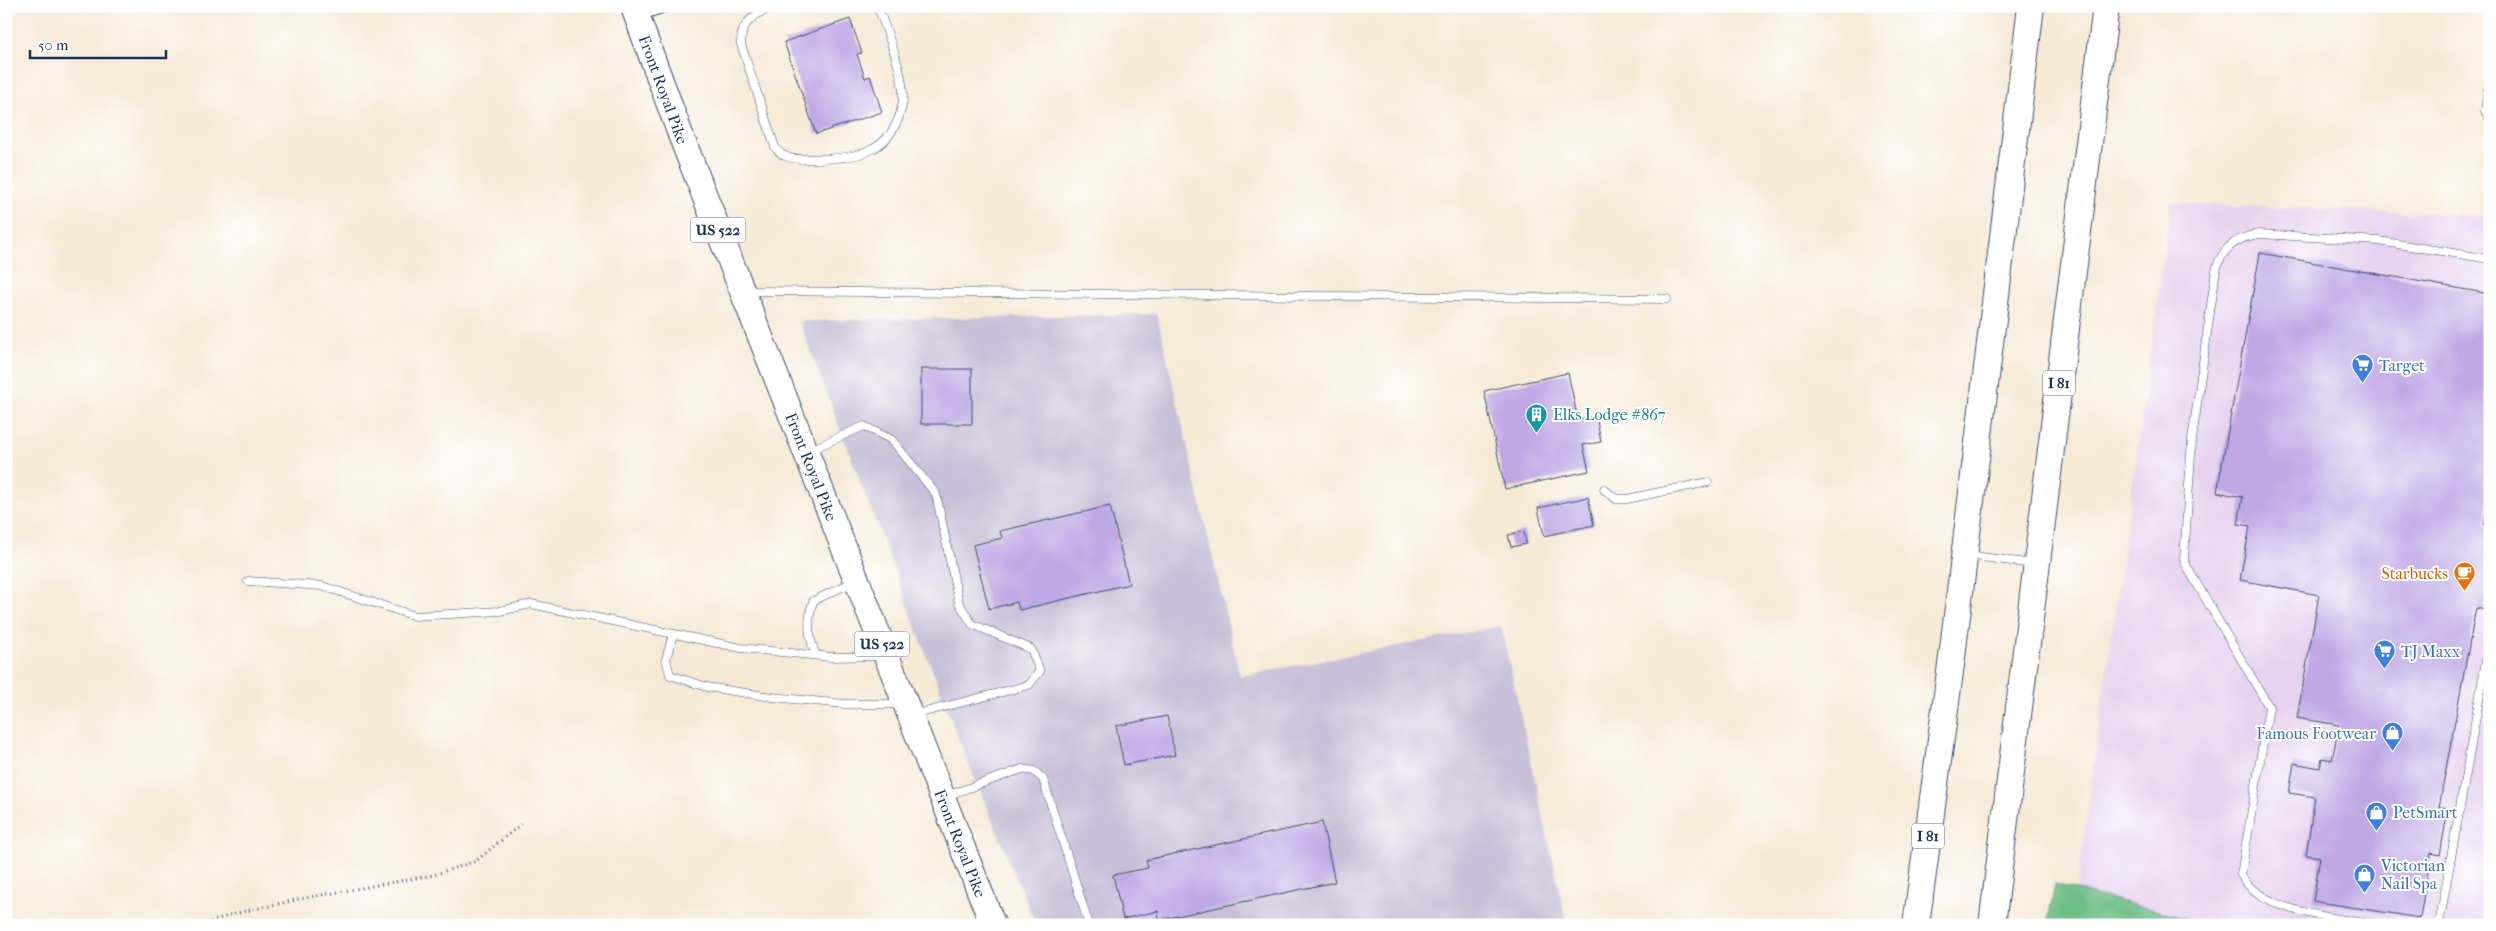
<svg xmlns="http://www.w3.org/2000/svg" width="2496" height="931" font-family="'IM FELL French Canon',serif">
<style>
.built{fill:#e7d2ef}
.industrial{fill:#c8bfd8}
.forest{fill:#70be87;stroke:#467672}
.building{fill:#bfa9e5}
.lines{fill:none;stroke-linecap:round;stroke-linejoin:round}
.service-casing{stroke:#3c4b70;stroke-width:9}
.minor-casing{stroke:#3c4b70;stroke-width:17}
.trunk-casing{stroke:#3c4b70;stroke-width:27}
.motorway-casing{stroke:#3c4b70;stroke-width:28}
.path{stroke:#3c4b70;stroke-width:3;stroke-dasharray:1 4;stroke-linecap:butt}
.service{stroke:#fff;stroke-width:8}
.minor{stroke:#fff;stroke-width:15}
.trunk{stroke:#fff;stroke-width:25}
.motorway{stroke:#fff;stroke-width:26}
.labels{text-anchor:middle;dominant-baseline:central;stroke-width:4;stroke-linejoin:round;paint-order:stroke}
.shield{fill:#fff;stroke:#5f6d8e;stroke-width:1}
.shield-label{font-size:15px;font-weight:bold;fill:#1b2f5e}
.street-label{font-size:16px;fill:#1b2f5e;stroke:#fff}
.shop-label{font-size:16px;fill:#366cbe;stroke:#fff;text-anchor:start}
.culture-label{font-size:16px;fill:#0d838f;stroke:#fff;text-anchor:start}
.food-label{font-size:16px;fill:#c56008;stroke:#fff;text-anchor:end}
</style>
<rect width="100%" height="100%" fill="#fff"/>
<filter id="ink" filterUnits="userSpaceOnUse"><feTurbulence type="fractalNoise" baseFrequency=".02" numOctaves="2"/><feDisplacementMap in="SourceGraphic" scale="10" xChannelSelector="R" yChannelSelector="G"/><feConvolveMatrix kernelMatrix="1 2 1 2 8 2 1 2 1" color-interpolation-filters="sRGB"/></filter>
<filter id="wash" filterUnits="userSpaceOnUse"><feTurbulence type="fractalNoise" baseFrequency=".0096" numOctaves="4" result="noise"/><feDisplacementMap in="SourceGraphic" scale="20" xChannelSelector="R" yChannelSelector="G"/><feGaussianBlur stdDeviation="1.12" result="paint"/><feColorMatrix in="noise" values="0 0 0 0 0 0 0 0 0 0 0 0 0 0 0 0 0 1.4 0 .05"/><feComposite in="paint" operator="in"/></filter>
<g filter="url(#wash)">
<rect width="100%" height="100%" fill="#f6ead6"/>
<polygon class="built" points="2171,203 2490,216 2490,925 2178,925 2075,901"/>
<polygon class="industrial" points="1157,314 1240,676 1501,626 1567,925 1036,925 961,745 799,321"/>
<polygon class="forest" points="2055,884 2210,925 2047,925"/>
<g id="blocks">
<g class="building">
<polygon points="850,19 862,53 857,54 865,78 870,76 882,112 816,134 784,42"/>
<polygon points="2260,253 2490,294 2490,494 2484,525 2490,526 2487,553 2490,554 2490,584 2485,610 2476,608 2439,807 2448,809 2440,855 2431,853 2420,918 2313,901 2320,857 2306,855 2315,797 2289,793 2294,763 2320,768 2322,758 2332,760 2339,725 2297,718 2319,595 2240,580 2250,526 2238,524 2243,497 2217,492"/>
<rect x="921" y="369" width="51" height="55"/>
<polygon points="1568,373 1578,420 1596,416 1601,442 1583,445 1589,471 1505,489 1484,391"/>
<polygon points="1588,497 1594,525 1544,536 1538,508"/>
<polygon points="1110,506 1129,584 1019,610 1017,602 989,609 973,545 1002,538 1000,531"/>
<polygon points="1524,531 1526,544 1511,547 1508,535"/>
<polygon points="1167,716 1175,755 1124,765 1116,726"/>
<polygon points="1322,822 1335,882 1159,920 1158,911 1123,919 1113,875 1148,868 1146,860"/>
</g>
</g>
</g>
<g filter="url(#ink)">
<use href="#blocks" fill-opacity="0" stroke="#3c4b70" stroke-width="1"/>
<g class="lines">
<defs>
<g id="service">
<path d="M775 6C756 13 740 22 741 44L775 147C784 161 799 159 813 159 855 159 892 154 902 106 908 79 886 33 878 6"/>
<polyline points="2490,76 2485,111 2490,119"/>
<polyline points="746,291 1667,299"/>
<polyline points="808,451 864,426 892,440 936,494 959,603 972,624 1031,649 1040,671 1029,685 913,715"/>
<polyline points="1604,489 1616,499 1627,499 1708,482"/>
<polyline points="1967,555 2033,564"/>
<polyline points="248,581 322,586 415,616 500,611 531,604 741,648 831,657 883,656"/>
<polyline points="673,634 666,659 670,675 707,687 772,697 845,704 902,704"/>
<path d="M816 655C808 636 807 622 813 601L853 582"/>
<polyline points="946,796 1022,769 1034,771 1043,779 1089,925"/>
<path d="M2377 925C2339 918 2261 913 2241 875L2269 707 2187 567 2184 559 2192 440 2216 270C2222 248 2237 237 2259 234L2379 241 2490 259"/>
<polyline points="2439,925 2490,638"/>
</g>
<polyline id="minor" points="636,14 660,6"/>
<g id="trunk">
<path id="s1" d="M633 6 681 136 993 925"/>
</g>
<g id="motorway">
<polyline points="1916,925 1952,657 2031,6"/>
<polyline points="1992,925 2106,6"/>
</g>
</defs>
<use href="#service" class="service-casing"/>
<use href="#minor" class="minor-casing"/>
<use href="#trunk" class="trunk-casing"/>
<use href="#motorway" class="motorway-casing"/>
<polyline class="path" points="201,925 233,914 305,898 433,875 476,861 521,824"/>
<use href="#service" class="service"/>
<use href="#minor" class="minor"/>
<use href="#trunk" class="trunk"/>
<use href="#motorway" class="motorway"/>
</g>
</g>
<defs>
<symbol id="supermarket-pin" viewBox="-11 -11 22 30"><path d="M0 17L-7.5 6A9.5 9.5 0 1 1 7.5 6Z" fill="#3f7fe0" stroke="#fff"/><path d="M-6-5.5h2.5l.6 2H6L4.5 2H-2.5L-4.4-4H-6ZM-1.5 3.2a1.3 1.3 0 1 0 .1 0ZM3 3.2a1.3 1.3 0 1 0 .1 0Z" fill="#fff"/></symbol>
<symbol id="building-pin" viewBox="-11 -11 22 30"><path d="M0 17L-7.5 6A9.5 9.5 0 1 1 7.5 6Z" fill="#0f9aa8" stroke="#fff"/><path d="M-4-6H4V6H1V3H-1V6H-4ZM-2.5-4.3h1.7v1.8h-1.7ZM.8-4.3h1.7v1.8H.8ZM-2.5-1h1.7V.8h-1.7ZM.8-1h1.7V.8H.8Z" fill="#fff"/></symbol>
<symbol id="cafe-pin" viewBox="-11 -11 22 30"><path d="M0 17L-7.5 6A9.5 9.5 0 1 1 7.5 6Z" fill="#e8710a" stroke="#fff"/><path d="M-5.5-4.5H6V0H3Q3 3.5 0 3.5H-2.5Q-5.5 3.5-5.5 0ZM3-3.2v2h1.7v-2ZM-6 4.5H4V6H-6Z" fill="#fff"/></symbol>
<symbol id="shop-pin" viewBox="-11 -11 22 30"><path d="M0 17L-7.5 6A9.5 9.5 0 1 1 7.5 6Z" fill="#3f7fe0" stroke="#fff"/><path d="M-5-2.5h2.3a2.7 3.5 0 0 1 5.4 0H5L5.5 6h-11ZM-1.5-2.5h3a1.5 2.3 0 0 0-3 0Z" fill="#fff"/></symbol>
</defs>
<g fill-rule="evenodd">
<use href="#supermarket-pin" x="2350" y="352" width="25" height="34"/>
<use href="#building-pin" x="1524" y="402" width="25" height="34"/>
<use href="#cafe-pin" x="2452" y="560" width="25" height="34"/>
<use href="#supermarket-pin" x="2372" y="638" width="25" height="34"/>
<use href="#shop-pin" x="2380" y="720" width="25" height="34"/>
<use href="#shop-pin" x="2364" y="800" width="25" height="34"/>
<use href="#shop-pin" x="2352" y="862" width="25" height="34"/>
</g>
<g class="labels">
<g class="shield">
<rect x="690.5" y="217.5" width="55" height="25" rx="4"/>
<rect x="2043" y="370.5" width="32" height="25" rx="4"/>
<rect x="854.5" y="631.5" width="55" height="25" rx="4"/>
<rect x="1912" y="823.5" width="32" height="25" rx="4"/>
</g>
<g class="shield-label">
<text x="718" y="230">US 522</text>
<text x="2059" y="383">I 81</text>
<text x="882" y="644">US 522</text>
<text x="1928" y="836">I 81</text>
</g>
<g class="street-label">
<text stroke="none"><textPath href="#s1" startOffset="89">Front Royal Pike</textPath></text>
<text stroke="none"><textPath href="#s1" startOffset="494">Front Royal Pike</textPath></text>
<text stroke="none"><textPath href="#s1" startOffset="899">Front Royal Pike</textPath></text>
</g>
<g class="shop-label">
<text x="2379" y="365">Target</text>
<text x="2401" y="651">TJ Maxx</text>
<text x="2376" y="733" text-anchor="end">Famous Footwear</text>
<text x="2393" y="812">PetSmart</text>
<text x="2381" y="865">Victorian<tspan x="2381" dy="18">Nail Spa</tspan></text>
</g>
<g class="culture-label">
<text x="1553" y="414">Elks Lodge #867</text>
</g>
<g class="food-label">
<text x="2448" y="573">Starbucks</text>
</g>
</g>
<rect width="2496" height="931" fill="none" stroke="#fff" stroke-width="25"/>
<path d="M30 50v8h136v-8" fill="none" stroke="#1b2f5e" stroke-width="2.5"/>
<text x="38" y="50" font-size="15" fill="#1b2f5e" stroke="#ffffff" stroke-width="4" paint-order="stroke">50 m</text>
</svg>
